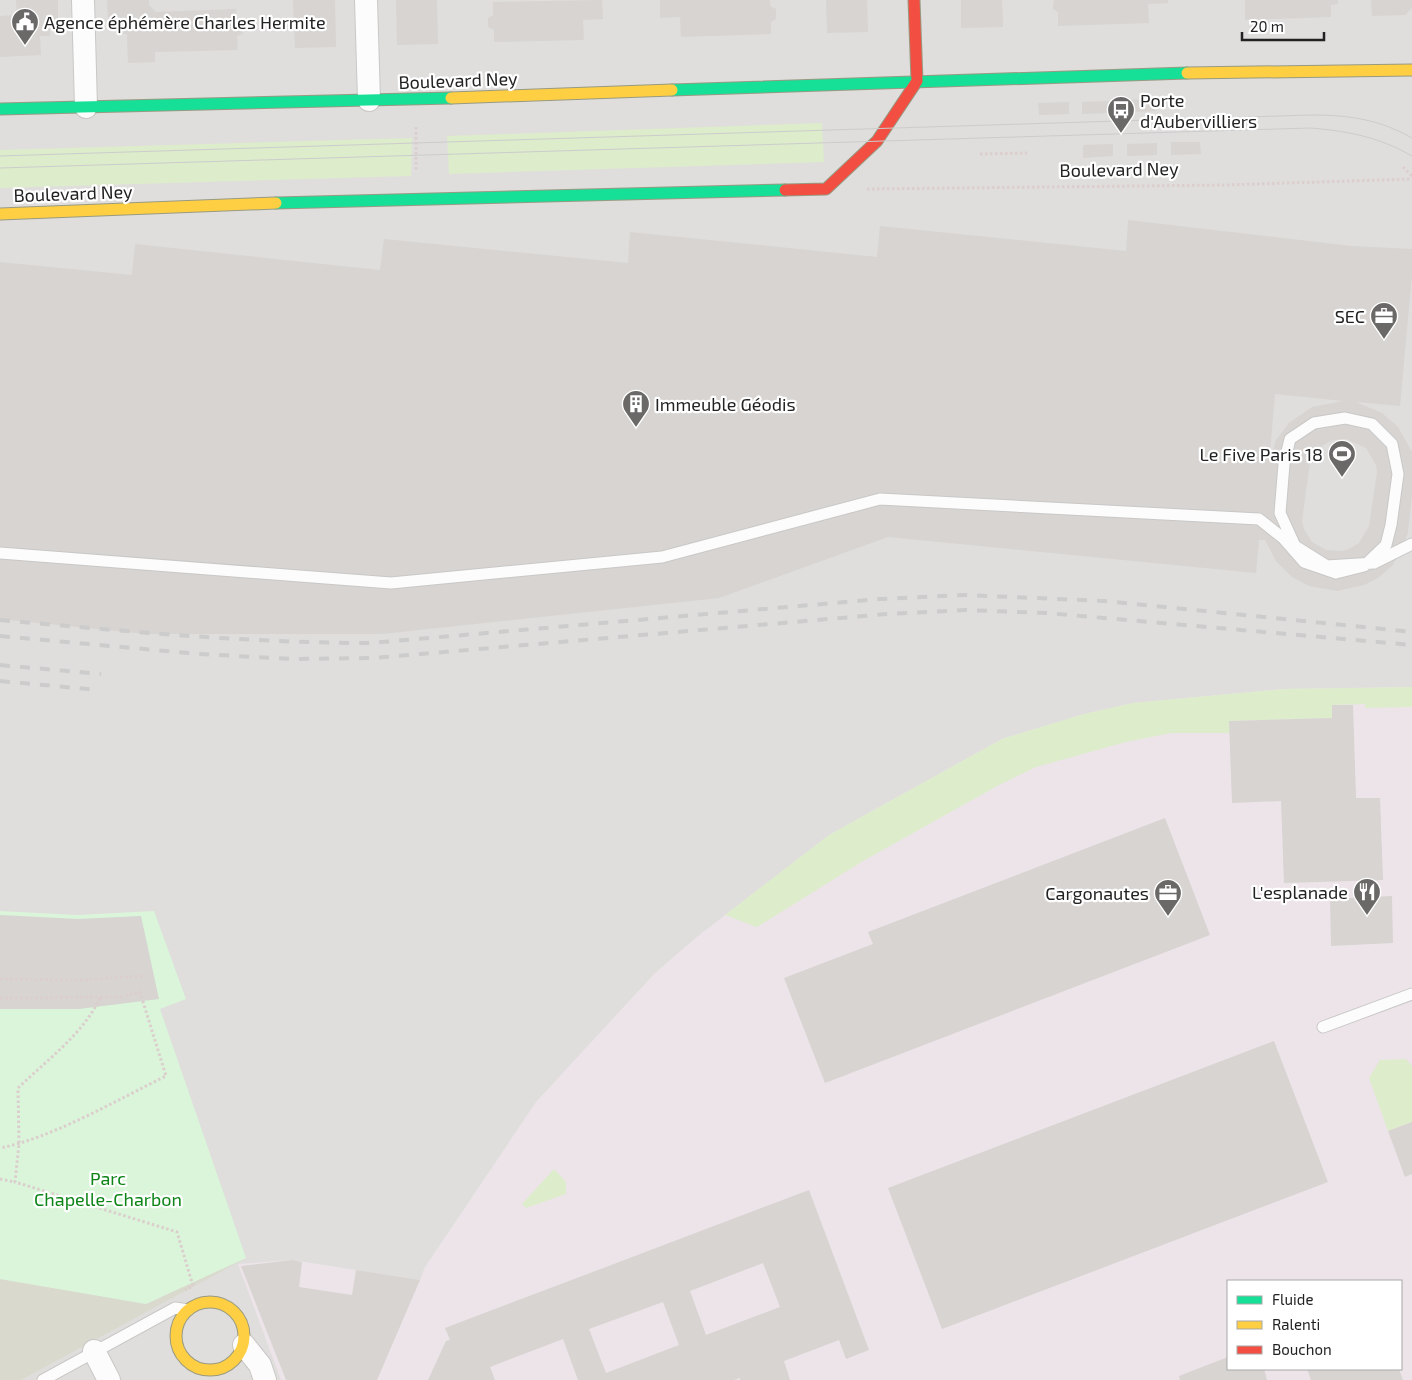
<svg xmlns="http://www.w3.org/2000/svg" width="1412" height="1380" font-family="'Exo 2',sans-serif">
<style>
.residential{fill:#dfdedc;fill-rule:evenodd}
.industrial{fill:#ede4e9;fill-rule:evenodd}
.construction{fill:#d9d9cd}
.grass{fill:#ddeccb}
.park{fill:#daf5da}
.building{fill:#d7d4d2;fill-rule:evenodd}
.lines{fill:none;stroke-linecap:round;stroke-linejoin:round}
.lane-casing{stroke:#c9c8c7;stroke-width:13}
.street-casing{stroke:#c9c8c7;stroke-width:24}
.fast-casing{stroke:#999a82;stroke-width:13}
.slow-casing{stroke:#999a82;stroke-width:13}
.jam-casing{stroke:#999a82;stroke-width:13}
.path{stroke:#dccecd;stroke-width:3;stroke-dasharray:2.5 2.5;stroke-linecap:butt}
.lane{stroke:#fdfcfc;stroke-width:11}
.street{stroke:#fdfcfc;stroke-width:22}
.fast{stroke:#16e098;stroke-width:11}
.slow{stroke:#ffcf43;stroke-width:11}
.jam{stroke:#f24e42;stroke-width:11}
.tram{stroke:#ccc;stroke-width:1}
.rail{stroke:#ccc;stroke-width:4;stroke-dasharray:10 10;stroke-linecap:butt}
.labels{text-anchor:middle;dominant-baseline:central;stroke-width:4.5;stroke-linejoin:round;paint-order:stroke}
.poi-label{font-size:18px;fill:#222;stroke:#fff;text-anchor:end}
.street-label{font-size:18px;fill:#222;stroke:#fff}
.park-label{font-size:18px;fill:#0c8416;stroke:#fff}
</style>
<rect width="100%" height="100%" fill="#f0eeeb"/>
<path class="residential" d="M0 0H1412V1380H0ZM1228 1281H1401V1369H1228Z"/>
<path class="industrial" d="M1412 687V1380H281L238 1264 292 1260 420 1280 425 1267 536 1102 655 973 698 936 829 835 1002 739 1084 714 1133 703 1284 689ZM1228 1281H1401V1369H1228Z"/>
<polygon class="construction" points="246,1258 21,1380 0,1380 0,1279 146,1304"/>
<g class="grass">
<polygon points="822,123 824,162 449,174 447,136"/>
<polygon points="412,138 411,176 0,188 0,150"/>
<polygon points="1412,687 1412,707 1365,708 1365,704 1332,705 1332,718 1230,721 1230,733 1171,733 1126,742 1036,767 999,785 863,861 757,927 725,915 829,835 1002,739 1084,714 1133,703 1284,689"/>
<polygon points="1406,1059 1412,1066 1412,1122 1388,1131 1369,1078 1380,1060"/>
<polygon points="554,1169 566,1182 566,1194 526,1208 522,1204"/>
</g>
<polygon class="park" points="0,911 77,915 154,911 186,999 160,1009 246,1258 146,1304 0,1279"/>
<g class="building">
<polygon points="16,0 58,0 58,23 49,23 50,36 40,36 41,55 0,57 0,16 17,15"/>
<polygon points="107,0 149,0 149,5 156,12 236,9 237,21 243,25 243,34 237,36 238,50 155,52 155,62 128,63 127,34 117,34 117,21 108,21"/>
<polygon points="293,0 335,0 336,47 295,48"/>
<polygon points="396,0 437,0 438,44 397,45"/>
<polygon points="602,0 603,19 583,20 584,40 494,42 494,30 488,27 488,18 493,15 493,2"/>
<polygon points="660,0 770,0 770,6 776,9 776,19 771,22 771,34 681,37 680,17 660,18"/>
<polygon points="826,0 867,0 868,32 827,33"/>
<polygon points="961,0 1002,0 1003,27 961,28"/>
<polygon points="1054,0 1168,0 1168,3 1148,4 1149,23 1058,26 1058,12 1053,9"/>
<polygon points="1245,0 1338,0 1338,4 1331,5 1331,17 1245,20"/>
<polygon points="1371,0 1412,0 1412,8 1405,15 1372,16"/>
<polygon points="1155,99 1156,111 1125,112 1124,100"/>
<polygon points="1112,101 1113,113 1082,114 1082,102"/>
<polygon points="1069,102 1069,114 1039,115 1038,103"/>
<polygon points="1171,142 1200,142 1201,154 1171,155"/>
<polygon points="1157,143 1157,155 1127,156 1127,144"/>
<polygon points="1113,144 1113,156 1083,158 1083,145"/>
<path d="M1128 220 1351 246 1412 249V275L1400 406 1356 402 1382 413 1398 427 1412 452V494L1408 532 1404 545 1393 565 1378 578 1364 585 1337 591 1309 586 1292 577 1276 561 1265 540H1259L1256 573 888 537 719 598 382 634H146L0 619V262L132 275 135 244 380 270 384 239 628 263 630 232 877 257 880 226 1126 251ZM1275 394 1343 401 1312 407 1289 423 1276 440 1269 463ZM1346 439 1366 448 1376 465 1377 472 1369 526 1359 543 1349 549 1342 551 1326 550 1312 542 1304 529 1302 521 1310 462 1322 446 1332 440Z"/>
<polygon points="1332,705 1353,705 1356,798 1380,798 1383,880 1284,883 1281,801 1232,803 1229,721 1332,718"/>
<polygon points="1165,818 1210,935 825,1083 784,978 873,944 868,932"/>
<polygon points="1392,896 1393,943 1331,946 1330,899"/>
<polygon points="0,915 78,919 141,916 159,999 79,1009 0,1009"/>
<polygon points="1274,1041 1328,1182 942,1329 888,1188"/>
<polygon points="1412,1122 1412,1174 1405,1177 1388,1131"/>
<path d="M809 1190 869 1350 846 1359 839 1340 784 1361 790 1380H740V1378L734 1380H578L563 1339 490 1367 495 1380H428L446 1341 450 1340 445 1328ZM763 1263 780 1307 706 1335 690 1291ZM663 1302 679 1345 606 1373 589 1329Z"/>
<polygon points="292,1260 302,1262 299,1287 352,1295 356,1270 420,1280 377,1380 286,1380 241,1266"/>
<polygon points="1228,1357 1228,1369 1264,1369 1267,1380 1180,1380 1179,1376"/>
<polygon points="1307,1369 1399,1369 1403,1380 1311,1380"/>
</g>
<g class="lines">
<defs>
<g id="lane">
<polyline points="0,553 391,583 662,557 880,499 1259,519 1283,538 1304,562 1336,573 1364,566 1386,545 1391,525 1398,474 1392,444 1372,424 1345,418 1314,423 1290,439 1284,464 1280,513 1295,546 1327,566 1374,563 1412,544"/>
<polyline points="1323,1027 1412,994"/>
<polyline points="43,1380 175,1308 188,1310"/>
</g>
<g id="street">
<polyline points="83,0 86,107"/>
<polyline points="366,0 369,100"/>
<polyline points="244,1345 260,1365 265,1380"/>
<polyline points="94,1351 109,1380"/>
</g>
<g id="fast">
<polyline points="672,90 1187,73"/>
<polyline points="0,109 451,98"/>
<polyline points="276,203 785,190"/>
</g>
<g id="slow">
<polyline points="1187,73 1412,70"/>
<polyline points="451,98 672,90"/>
<polyline points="0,214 276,203"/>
<circle cx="210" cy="1336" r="34"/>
</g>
<polyline id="jam" points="785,190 826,189 877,141 917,81 914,0"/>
</defs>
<use href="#lane" class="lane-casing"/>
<use href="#street" class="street-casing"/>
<use href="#fast" class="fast-casing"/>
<use href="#slow" class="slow-casing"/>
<use href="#jam" class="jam-casing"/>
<g class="path">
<polyline points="416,127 416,170"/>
<polyline points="980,154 1027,153"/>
<polyline points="1403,167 1412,176"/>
<polyline points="867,189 1226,185 1412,179"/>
<polyline points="0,979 83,980 143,976"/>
<path d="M0 998 122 997 140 992 166 1076C117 1100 52 1138 0 1148"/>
<path d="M100 998C83 1034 47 1060 18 1088L19 1144 15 1182 177 1232 193 1286 185 1290"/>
<polyline points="0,1179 15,1182"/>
</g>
<use href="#lane" class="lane"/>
<use href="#street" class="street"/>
<use href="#fast" class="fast"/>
<use href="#slow" class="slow"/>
<use href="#jam" class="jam"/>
<g class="tram">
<path d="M0 156 1311 115C1348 115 1379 119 1412 138"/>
<path d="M0 168 1310 128C1348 131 1379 137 1412 156"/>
</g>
<g class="rail">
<path d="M0 620C124 631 246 643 371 643L880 599 965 595 1104 601 1412 632"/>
<polyline points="0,636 199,654 292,659 374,658 887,614 965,610 1047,613 1412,645"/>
<polyline points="0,665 101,674"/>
<polyline points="0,681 98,690"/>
</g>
</g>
<defs>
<symbol id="civic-pin" viewBox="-11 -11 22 30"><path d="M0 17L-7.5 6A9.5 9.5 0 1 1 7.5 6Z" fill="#6a6968" stroke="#fff"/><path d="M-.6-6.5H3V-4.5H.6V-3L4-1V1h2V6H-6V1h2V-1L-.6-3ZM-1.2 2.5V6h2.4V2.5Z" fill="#fff"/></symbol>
<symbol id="bus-pin" viewBox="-11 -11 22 30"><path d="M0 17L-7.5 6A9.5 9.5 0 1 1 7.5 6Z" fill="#6a6968" stroke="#fff"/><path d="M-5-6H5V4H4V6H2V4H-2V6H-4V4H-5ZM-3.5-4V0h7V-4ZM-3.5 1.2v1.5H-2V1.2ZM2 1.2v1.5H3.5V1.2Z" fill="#fff"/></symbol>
<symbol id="office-pin" viewBox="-11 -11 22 30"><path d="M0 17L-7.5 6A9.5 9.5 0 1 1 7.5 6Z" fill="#6a6968" stroke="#fff"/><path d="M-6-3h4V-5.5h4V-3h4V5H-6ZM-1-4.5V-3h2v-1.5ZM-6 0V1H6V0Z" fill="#fff"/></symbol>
<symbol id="building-pin" viewBox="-11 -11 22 30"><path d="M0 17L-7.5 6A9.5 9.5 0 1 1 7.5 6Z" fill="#6a6968" stroke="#fff"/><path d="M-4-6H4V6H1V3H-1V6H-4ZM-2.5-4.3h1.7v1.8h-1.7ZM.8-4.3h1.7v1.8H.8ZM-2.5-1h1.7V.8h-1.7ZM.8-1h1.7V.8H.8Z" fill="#fff"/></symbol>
<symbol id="stadium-pin" viewBox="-11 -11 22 30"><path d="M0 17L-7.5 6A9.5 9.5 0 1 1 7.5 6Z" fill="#6a6968" stroke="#fff"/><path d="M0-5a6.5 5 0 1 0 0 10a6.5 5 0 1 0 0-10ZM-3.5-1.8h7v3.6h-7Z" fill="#fff"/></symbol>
<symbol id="restaurant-pin" viewBox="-11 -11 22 30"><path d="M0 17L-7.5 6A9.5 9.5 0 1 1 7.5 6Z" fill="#6a6968" stroke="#fff"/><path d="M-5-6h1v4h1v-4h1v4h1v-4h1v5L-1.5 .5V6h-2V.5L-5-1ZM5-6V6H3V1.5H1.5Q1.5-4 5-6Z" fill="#fff"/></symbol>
</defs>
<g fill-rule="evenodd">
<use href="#civic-pin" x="9" y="6" width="32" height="43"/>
<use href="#bus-pin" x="1105" y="94" width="32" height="43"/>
<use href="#office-pin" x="1368" y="300" width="32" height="43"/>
<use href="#building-pin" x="620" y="388" width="32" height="43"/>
<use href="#stadium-pin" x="1326" y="438" width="32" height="43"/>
<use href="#restaurant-pin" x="1351" y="876" width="32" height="43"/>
<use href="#office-pin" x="1152" y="877" width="32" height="43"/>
</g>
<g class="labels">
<g class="poi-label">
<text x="44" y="22" text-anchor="start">Agence éphémère Charles Hermite</text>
<text x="1140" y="100" text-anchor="start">Porte<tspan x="1140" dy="21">d'Aubervilliers</tspan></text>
<text x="1365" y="316">SEC</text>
<text x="655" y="404" text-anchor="start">Immeuble Géodis</text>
<text x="1323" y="454">Le Five Paris 18</text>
<text x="1348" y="892">L'esplanade</text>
<text x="1149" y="893">Cargonautes</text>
</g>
<g class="street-label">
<text transform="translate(458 80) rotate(-2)">Boulevard Ney</text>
<text transform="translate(1119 169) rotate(-1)">Boulevard Ney</text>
<text transform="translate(73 193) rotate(-2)">Boulevard Ney</text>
</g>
<g class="park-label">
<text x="108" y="1178">Parc<tspan x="108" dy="21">Chapelle-Charbon</tspan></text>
</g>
</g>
<rect x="1227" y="1280" width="175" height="90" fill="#ffffff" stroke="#a7a7a7"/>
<rect x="1237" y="1296" width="25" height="8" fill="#16e098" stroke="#a7a7a7"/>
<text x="1272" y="1305" font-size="15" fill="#222222">Fluide</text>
<rect x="1237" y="1321" width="25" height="8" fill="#ffcf43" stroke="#a7a7a7"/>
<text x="1272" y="1330" font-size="15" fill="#222222">Ralenti</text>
<rect x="1237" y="1346" width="25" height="8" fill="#f24e42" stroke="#a7a7a7"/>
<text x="1272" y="1355" font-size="15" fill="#222222">Bouchon</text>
<path d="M1242 32v8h82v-8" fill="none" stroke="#222222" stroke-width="2.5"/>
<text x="1250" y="32" font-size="15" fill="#222222" stroke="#ffffff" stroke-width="4" paint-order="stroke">20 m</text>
</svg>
